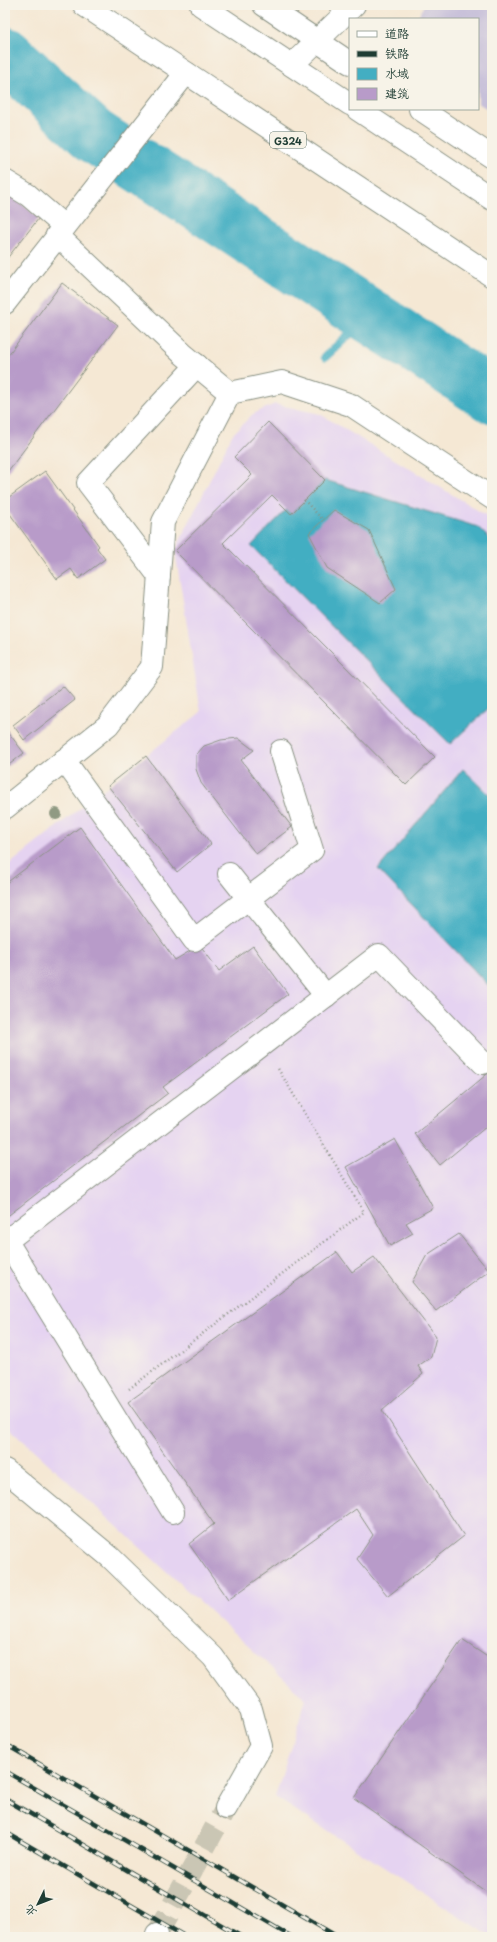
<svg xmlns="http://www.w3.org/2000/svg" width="497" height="1942" font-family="'Playpen Sans','LXGW WenKai TC',sans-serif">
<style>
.built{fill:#e5d3f1}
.industrial{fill:#c7c0d9}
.water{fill:#43aec2;stroke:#31767b}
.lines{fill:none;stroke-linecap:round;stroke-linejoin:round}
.stream{stroke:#43aec2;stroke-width:9}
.river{stroke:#43aec2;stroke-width:55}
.building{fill:#b89bc9}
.minor-tunnel{stroke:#cac6b4;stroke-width:22;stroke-dasharray:22 11;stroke-linecap:butt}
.minor-casing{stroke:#8a9284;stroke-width:24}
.highway-casing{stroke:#8a9284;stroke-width:24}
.path{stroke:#8a9284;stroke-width:2.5;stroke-dasharray:1 3;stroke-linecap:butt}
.minor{stroke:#fff;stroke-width:22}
.highway{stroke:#fff;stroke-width:22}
.rail-casing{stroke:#1f3d34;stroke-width:4.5}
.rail{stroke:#f7f3e8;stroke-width:3;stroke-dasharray:9;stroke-linecap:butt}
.tree{fill:#909a83}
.labels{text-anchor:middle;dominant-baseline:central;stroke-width:3;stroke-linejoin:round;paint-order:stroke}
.shield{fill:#f7f3e8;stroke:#60746a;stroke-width:1}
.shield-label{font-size:10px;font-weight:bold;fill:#1f3d34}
</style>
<rect width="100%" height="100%" fill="#f7f3e8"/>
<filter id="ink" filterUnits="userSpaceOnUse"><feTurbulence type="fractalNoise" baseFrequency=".025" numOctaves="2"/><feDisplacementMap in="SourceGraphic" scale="8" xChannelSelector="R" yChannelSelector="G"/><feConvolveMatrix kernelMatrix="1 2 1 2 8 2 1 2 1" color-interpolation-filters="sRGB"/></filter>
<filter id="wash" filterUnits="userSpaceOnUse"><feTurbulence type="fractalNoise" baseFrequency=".012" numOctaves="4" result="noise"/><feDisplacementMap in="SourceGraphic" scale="16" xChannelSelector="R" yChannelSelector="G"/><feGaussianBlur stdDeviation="0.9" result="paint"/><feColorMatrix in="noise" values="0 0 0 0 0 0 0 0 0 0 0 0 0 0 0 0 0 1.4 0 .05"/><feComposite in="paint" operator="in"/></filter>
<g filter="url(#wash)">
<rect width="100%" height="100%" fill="#f5e8d4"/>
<polygon class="built" points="275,404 320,414 492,519 492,1937 275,1797 306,1699 5,1424 5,868 201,712 175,551 232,435 253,414"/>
<polygon class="industrial" points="424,5 492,5 492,112 478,103 478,19 417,19"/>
<g class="water">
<polygon points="325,480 478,527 492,541 492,705 450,744 251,546 286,510 291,514"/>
<polygon points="463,769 492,797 492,989 378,869"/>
</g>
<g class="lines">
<polyline class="stream" points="325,357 370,315"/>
<polyline class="river" points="5,54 93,135 492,396"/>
</g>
<g id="blocks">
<g class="building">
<polygon points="8,192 39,218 5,261 5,196"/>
<polygon points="62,283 118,325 5,475 5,359"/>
<polygon points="268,422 325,480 291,514 272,495 223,543 435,757 406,785 175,551 252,475 234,457"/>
<polygon points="45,471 99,546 97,548 105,559 78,579 71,569 57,579 5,507 5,500"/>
<polygon points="334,510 369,530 396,589 380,603 327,568 309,533"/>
<polygon points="63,686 75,700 24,740 13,725"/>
<polygon points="5,728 24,753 5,768"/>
<polygon points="238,738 254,750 241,760 292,827 256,854 201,783 196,769 196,755 204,746 221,740"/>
<polygon points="146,756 211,844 177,872 108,786"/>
<polygon points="80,827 175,960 200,945 219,971 253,946 288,994 163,1087 168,1093 5,1218 5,884"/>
<polygon points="492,1070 492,1122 440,1165 415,1134"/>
<polygon points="395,1139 433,1208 406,1223 413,1233 390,1246 346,1167"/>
<polygon points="459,1234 489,1271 436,1311 412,1282 427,1255"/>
<polygon points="337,1252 352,1272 374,1257 436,1337 431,1357 418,1366 423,1374 382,1410 464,1536 388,1596 357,1559 373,1535 356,1509 228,1600 189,1544 214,1524 128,1402"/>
<polygon points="462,1640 492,1660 492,1896 354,1798"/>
</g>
</g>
</g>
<g filter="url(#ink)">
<use href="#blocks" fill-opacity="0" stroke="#8a9284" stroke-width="1"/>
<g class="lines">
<polyline class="minor-tunnel" points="157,1934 226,1808"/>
<defs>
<g id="minor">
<polyline points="264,5 350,63"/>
<polyline points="292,65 354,5"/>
<polyline points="420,109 492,157"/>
<polyline points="5,181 28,195 64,226"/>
<polyline points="57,235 183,354 230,393"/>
<polyline points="5,303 186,73"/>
<polyline points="159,576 88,483 197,365"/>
<polyline points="64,760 194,940 312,850 281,751"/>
<polyline points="5,808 108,725 152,667 163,522 230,393 282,382 351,405 492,498"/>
<polyline points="229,874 326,996"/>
<polyline points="6,1240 173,1512"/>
<polyline points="5,1242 379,955 483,1063"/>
<polyline points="5,1470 110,1557 213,1657 251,1709 261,1746 226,1808"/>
<polyline points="156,1937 157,1934"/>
</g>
<g id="highway">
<polyline points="84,5 492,276"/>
<polyline points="201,5 350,104"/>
<polyline points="357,109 492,199"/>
</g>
</defs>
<use href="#minor" class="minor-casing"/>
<use href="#highway" class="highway-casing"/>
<g class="path">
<polyline points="304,500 323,520"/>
<polyline points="129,1389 364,1212 277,1067"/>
</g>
<use href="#minor" class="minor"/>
<use href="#highway" class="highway"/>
<defs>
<g id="rail">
<polyline points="5,1744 338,1937"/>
<polyline points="5,1771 292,1937"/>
<polyline points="5,1799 242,1937"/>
<polyline points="5,1832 186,1937"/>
</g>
</defs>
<use href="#rail" class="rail-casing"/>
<use href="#rail" class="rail"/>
</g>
<circle class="tree" cx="56" cy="814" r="6"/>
</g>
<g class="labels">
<rect class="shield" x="270" y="132" width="36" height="16" rx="3"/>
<g class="shield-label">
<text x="288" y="140">G324</text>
</g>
</g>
<rect width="497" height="1942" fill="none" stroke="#f7f3e8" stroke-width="20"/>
<rect x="349" y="18" width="130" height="92" fill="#f7f3e8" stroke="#a1aaa0"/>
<rect x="357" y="31" width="20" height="6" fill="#ffffff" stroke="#a1aaa0"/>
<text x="385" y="38" font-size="12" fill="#1f3d34">道路</text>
<rect x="357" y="51" width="20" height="6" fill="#1f3d34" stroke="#a1aaa0"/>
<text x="385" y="58" font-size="12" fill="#1f3d34">铁路</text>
<rect x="357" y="68" width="20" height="12" fill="#43aec2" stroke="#a1aaa0"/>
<text x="385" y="78" font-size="12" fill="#1f3d34">水域</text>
<rect x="357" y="88" width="20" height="12" fill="#b89bc9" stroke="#a1aaa0"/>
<text x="385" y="98" font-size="12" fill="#1f3d34">建筑</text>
<g transform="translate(38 1904) rotate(227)" stroke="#f7f3e8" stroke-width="3" paint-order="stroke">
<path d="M0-3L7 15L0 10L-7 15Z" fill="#1f3d34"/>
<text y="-6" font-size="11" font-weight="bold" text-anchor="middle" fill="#1f3d34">北</text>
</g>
</svg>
